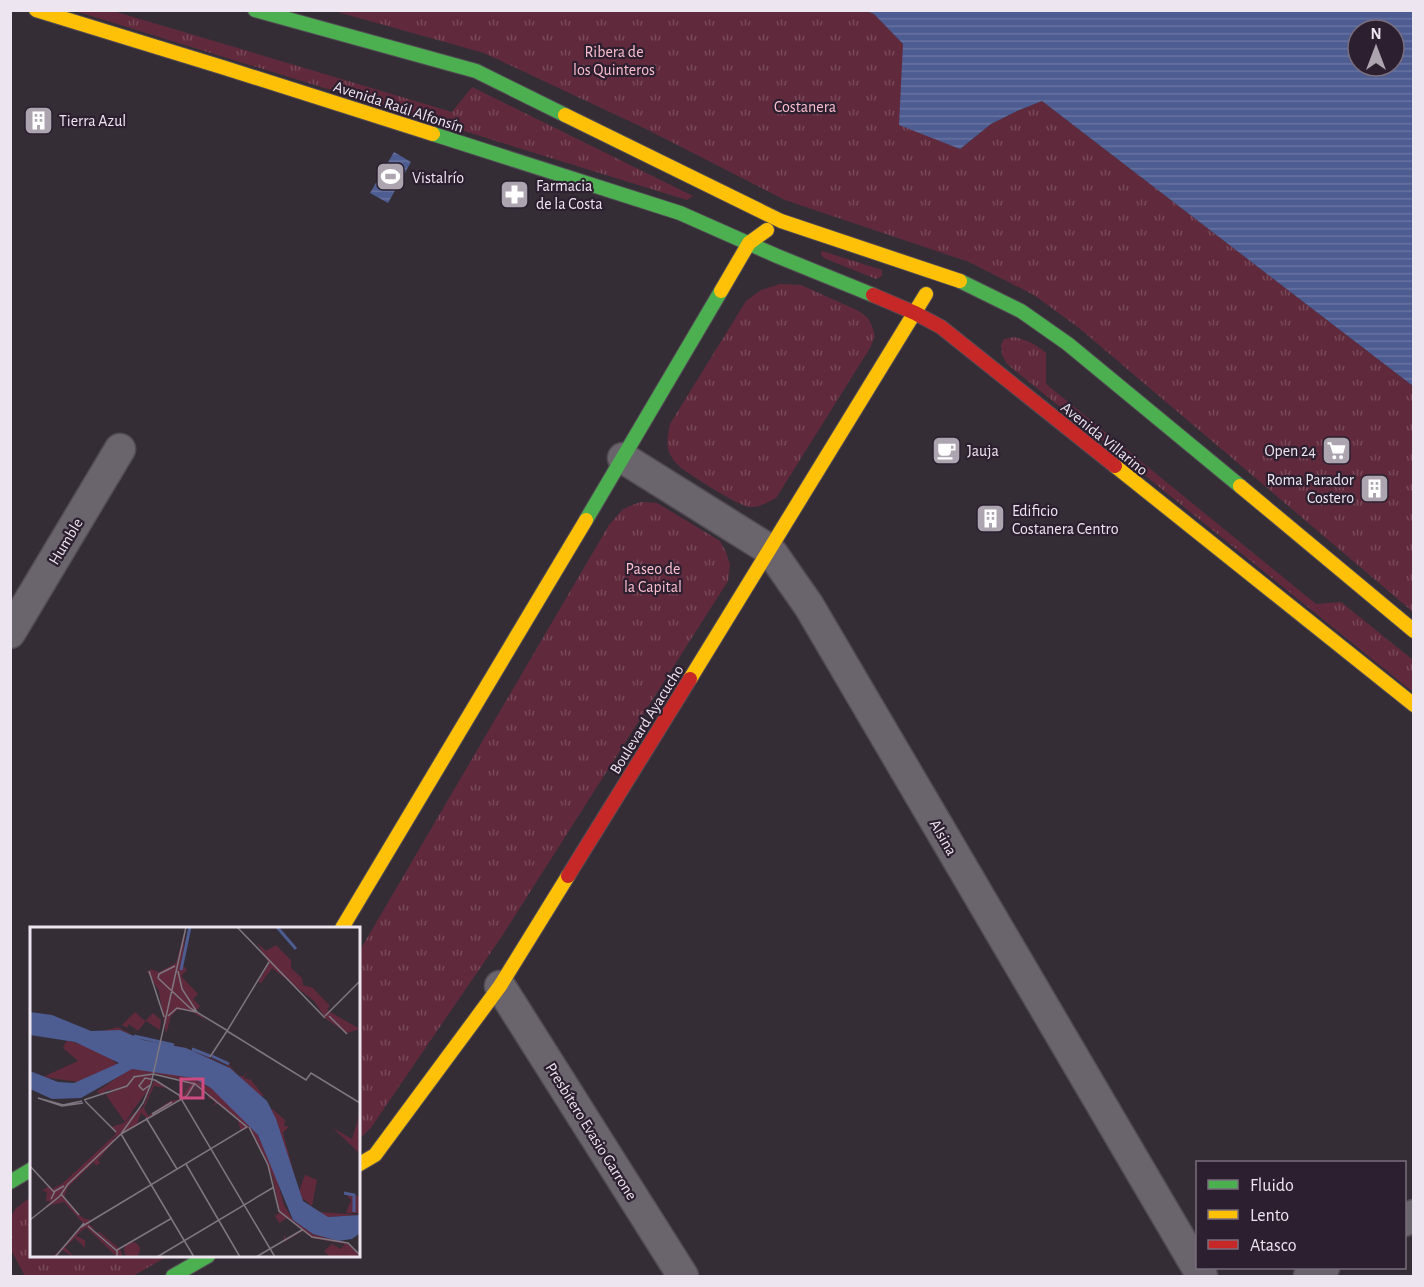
<svg xmlns="http://www.w3.org/2000/svg" width="1424" height="1287" font-family="'Alegreya Sans',sans-serif">
<style>
.grass{fill:url(#grass-tufts)}
.water{fill:url(#water-rules);fill-rule:evenodd}
.lines{fill:none;stroke-linecap:round;stroke-linejoin:round}
.street-casing{stroke:#524b54;stroke-width:33}
.fast-casing{stroke:#524b54;stroke-width:16}
.slow-casing{stroke:#524b54;stroke-width:16}
.jam-casing{stroke:#524b54;stroke-width:16}
.street{stroke:#6a646c;stroke-width:30}
.fast{stroke:#4caf50;stroke-width:14}
.slow{stroke:#ffc107;stroke-width:14}
.jam{stroke:#c62828;stroke-width:14}
.labels{text-anchor:middle;stroke-width:4.5;stroke-linejoin:round;paint-order:stroke}
.park-label{font-size:16px;fill:#fdbfce;stroke:#2b1f30}
.street-label{font-size:16px;fill:#ede5f0;stroke:#2b1f30}
.poi-label{font-size:16px;fill:#ede5f0;stroke:#2b1f30;text-anchor:start}
.inset-river{fill:none;stroke:#4d5c91;stroke-width:3}
.inset-road{fill:none;stroke:#7e7780;stroke-width:1.5}
.view{fill:#cd4b80;fill-opacity:0.15;stroke:#cd4b80;stroke-width:3}
.inset-edge{fill:none;stroke:#ede5f0;stroke-width:3}
</style>
<defs>
<pattern id="grass-tufts" width="24" height="20" patternUnits="userSpaceOnUse" patternTransform="scale(1.5)"><rect width="24" height="20" fill="#612a3c"/><path d="M3 7l-1-3M5 7V3M7 7l1-3M15 17l-1-3M17 17v-4M19 17l1-3" fill="none" stroke="#784958"/></pattern>
<pattern id="water-rules" width="6" height="5" patternUnits="userSpaceOnUse" patternTransform="scale(1.5)"><rect width="6" height="5" fill="#4d5c91"/><path d="M0 2.5h6" fill="none" stroke="#6773a1"/></pattern>
</defs>
<rect width="100%" height="100%" fill="#342d36"/>
<!-- grass -->
<g class="grass">
<path d="M75 11H113L452 112 472 87 693 196 687 200Z"/>
<path d="M334 11H866L874 14 903 44 960 149 991 124 1017 111 1042 101 1413 386V612L1079 328 1034 295 969 262 785 200 646 129 484 53Z"/>
<path d="M822 251 882 270V276L876 279 824 258 821 255Z"/>
<path d="M780 284 801 285 859 311 868 318 872 326 875 336 870 348 776 498C768 502 759 508 749 507 739 506 690 475 680 467 677 464 673 460 671 456 665 446 668 435 670 424L746 301 761 290Z"/>
<path d="M1014 337C1027 340 1036 344 1046 353V384L1316 604 1341 602 1413 660V692L1007 364 1002 355 1001 345 1004 339Z"/>
<path d="M640 502 657 503 720 541 726 552 730 565 728 581 502 936 370 1129 359 1139V952L609 525 623 509Z"/>
<path d="M31 1197 32 1256H168L133 1276H25L11 1250V1218L15 1209Z"/>
</g>
<!-- water -->
<g class="water">
<path d="M866 11H1413V386L1042 101 1017 111 991 124 960 149 899 125 903 44 874 14ZM1358 30H1394V66H1358Z"/>
<path d="M394 152 411 162 388 203 370 193Z"/>
</g>
<g class="lines">
<defs>
<g id="street">
<path d="M623 458 770 550 809 606 1202 1276"/>
<path d="M10 633 120 449"/>
<path d="M500 986 683 1276"/>
<path d="M1404 1221 1414 1215"/>
<path d="M1309 1276 1324 1268"/>
</g>
<g id="fast">
<path d="M255 10 476 71 565 115"/>
<path d="M433 134 680 213 777 256 873 295"/>
<path d="M960 281 1021 311 1068 344 1240 486"/>
<path d="M586 520 721 291"/>
<path d="M10 1182 32 1169"/>
<path d="M173 1276 208 1256"/>
</g>
<g id="slow">
<path d="M36 10 225 68 433 134"/>
<path d="M565 115 781 221 960 281"/>
<path d="M721 291 749 243 767 230"/>
<path d="M1115 466 1414 705"/>
<path d="M1240 486 1414 631"/>
<path d="M690 679 926 294"/>
<path d="M342 928 586 520"/>
<path d="M358 1165 375 1155 500 986 568 876"/>
</g>
<g id="jam">
<path d="M873 295 915 313 941 327 1115 466"/>
<path d="M568 876 690 679"/>
</g>
</defs>
<!-- street casing -->
<use href="#street" class="street-casing"/>
<!-- fast casing -->
<use href="#fast" class="fast-casing"/>
<!-- slow casing -->
<use href="#slow" class="slow-casing"/>
<!-- jam casing -->
<use href="#jam" class="jam-casing"/>
<!-- street -->
<use href="#street" class="street"/>
<!-- fast -->
<use href="#fast" class="fast"/>
<!-- slow -->
<use href="#slow" class="slow"/>
<!-- jam -->
<use href="#jam" class="jam"/>
</g>
<!-- icons -->
<defs>
<symbol id="building-square" viewBox="-11 -11 22 22"><rect x="-9" y="-9" width="18" height="18" rx="4" fill="#aca5af" stroke="#2b1f30"/><path d="M-4-6H4V6H1V3H-1V6H-4ZM-2.5-4.3h1.7v1.8h-1.7ZM.8-4.3h1.7v1.8H.8ZM-2.5-1h1.7V.8h-1.7ZM.8-1h1.7V.8H.8Z" fill="#fff"/></symbol>
<symbol id="stadium-square" viewBox="-11 -11 22 22"><rect x="-9" y="-9" width="18" height="18" rx="4" fill="#aca5af" stroke="#2b1f30"/><path d="M0-5a6.5 5 0 1 0 0 10a6.5 5 0 1 0 0-10ZM-3.5-1.8h7v3.6h-7Z" fill="#fff"/></symbol>
<symbol id="pharmacy-square" viewBox="-11 -11 22 22"><rect x="-9" y="-9" width="18" height="18" rx="4" fill="#aca5af" stroke="#2b1f30"/><path d="M-2-6h4v4h4v4h-4v4h-4v-4h-4v-4h4Z" fill="#fff"/></symbol>
<symbol id="cafe-square" viewBox="-11 -11 22 22"><rect x="-9" y="-9" width="18" height="18" rx="4" fill="#aca5af" stroke="#2b1f30"/><path d="M-5.5-4.5H6V0H3Q3 3.5 0 3.5H-2.5Q-5.5 3.5-5.5 0ZM3-3.2v2h1.7v-2ZM-6 4.5H4V6H-6Z" fill="#fff"/></symbol>
<symbol id="supermarket-square" viewBox="-11 -11 22 22"><rect x="-9" y="-9" width="18" height="18" rx="4" fill="#aca5af" stroke="#2b1f30"/><path d="M-6-5.5h2.5l.6 2H6L4.5 2H-2.5L-4.4-4H-6ZM-1.5 3.2a1.3 1.3 0 1 0 .1 0ZM3 3.2a1.3 1.3 0 1 0 .1 0Z" fill="#fff"/></symbol>
</defs>
<g fill-rule="evenodd">
<use href="#building-square" x="22" y="104" width="33" height="33"/>
<use href="#stadium-square" x="374" y="160" width="33" height="33"/>
<use href="#pharmacy-square" x="498" y="178" width="33" height="33"/>
<use href="#cafe-square" x="930" y="434" width="33" height="33"/>
<use href="#supermarket-square" x="1320" y="434" width="33" height="33"/>
<use href="#building-square" x="1358" y="472" width="33" height="33"/>
<use href="#building-square" x="974" y="502" width="33" height="33"/>
</g>
<g class="labels">
<!-- park labels -->
<g class="park-label">
<text x="614" y="57">Ribera de<tspan x="614" dy="18">los Quinteros</tspan></text>
<text x="805" y="112">Costanera</text>
<text x="653" y="574">Paseo de<tspan x="653" dy="18">la Capital</tspan></text>
</g>
<!-- street labels -->
<g class="street-label">
<text transform="translate(399 106) rotate(18)" y="6">Avenida Raúl Alfonsín</text>
<text transform="translate(1105 438) rotate(39)" y="6">Avenida Villarino</text>
<text transform="translate(65 541) rotate(-59)" y="6">Humble</text>
<text transform="translate(646 719) rotate(-58)" y="6">Boulevard Ayacucho</text>
<text transform="translate(944 837) rotate(60)" y="6">Alsina</text>
<text transform="translate(592 1131) rotate(58)" y="6">Presbítero Evasio Garrone</text>
</g>
<!-- poi labels -->
<g class="poi-label">
<text x="59" y="126">Tierra Azul</text>
<text x="412" y="183">Vistalrío</text>
<text x="536" y="191">Farmacia<tspan x="536" dy="18">de la Costa</tspan></text>
<text x="967" y="456">Jauja</text>
<text x="1316" y="456" text-anchor="end">Open 24</text>
<text x="1354" y="485" text-anchor="end">Roma Parador<tspan x="1354" dy="18">Costero</tspan></text>
<text x="1012" y="516">Edificio<tspan x="1012" dy="18">Costanera Centro</tspan></text>
</g>
</g>
<!-- overview -->
<g transform="translate(30 927)">
<rect width="330" height="330" fill="#342d36"/>
<path d="M156 0 152 37 157 43 151 49 168 67 163 72 170 79 166 84 177 94 159 83H147L141 89 136 107 129 64 116 43 99 30 120 46V42L129 45 146 36ZM227 16 236 24 246 18 261 33V41L272 51 273 58 283 61 300 79 297 82 300 85 330 102 317 106 296 92 284 74 242 41 231 56 228 55 239 37ZM105 85 115 94 123 86 131 93 130 103 116 94 108 104 99 97 97 101 92 98ZM88 100 110 112 156 121 197 138 201 135 199 138 209 149H214L219 141 214 151 221 153 234 169 229 168 198 139 159 123 113 113 90 103 69 105ZM100 142 142 145 181 161 217 194 228 208 245 245 254 278 263 293 283 307 318 317 330 328 317 330 314 317 282 311 273 304 254 315V308L257 312 272 303 257 291 249 296 245 289 250 285 242 248 220 200 211 204 207 191 188 176 183 179 186 174 178 171 179 167 166 156 156 169 151 172 163 155 123 146 111 149 122 147 120 161 117 169 110 182 113 180 124 154 123 152 136 161 124 159 114 181 118 189 140 174 151 172 118 192 111 186 107 196 116 193 82 212H86L68 233 70 236 66 239 64 235 37 261 34 271 53 291 61 293 59 297 66 303 60 300 84 323 68 306V304L90 322 93 330H87L56 300 46 309 55 313V321L45 311 35 320 44 330 32 323 26 330H23L54 297 34 275 16 279 21 274H16L17 265 12 264 19 259 14 254 22 262 32 257 86 207 82 200 94 196 107 183 104 190 113 176 118 163 104 182 92 161 76 164 82 160 75 164 74 168 66 165ZM241 181 255 193 254 199H259L253 206 269 265 275 248 287 253 282 279 272 271 274 275 289 285 330 288 298 290 289 287 273 274ZM330 186V227L303 201 322 212Z" fill="#612a3c"/>
<path d="M37 113 75 126 88 138 49 155 13 150 48 134 33 121ZM313 264 330 270V286H316L321 273Z" fill="#612a3c"/>
<path d="M94 323a8 8 0 1 1 16 0a8 8 0 1 1-16 0Z" fill="#612a3c"/>
<path d="M92 161 104 182 95 195 76 168ZM275 248 287 253 279 274 274 272 278 262 271 259ZM302 317 311 322 314 318 317 330H300L294 324Z" fill="#612a3c"/>
<path d="M0 85 22 88 61 104 90 103 113 113 156 121 200 141 237 174 246 192 273 274 298 290 330 288V306L322 312 308 314 283 307 263 293 228 208 181 161 163 151 102 142 51 171 22 172 0 162V144L28 155 44 156 89 136 45 115 0 108Z" fill="#4d5c91"/>
<path class="inset-river" d="M247 0 266 22M151 43 160 0M104 109 144 118M162 122 180 129M182 129 199 137M222 197 243 190M314 266 324 268V285"/>
<path class="inset-road" d="M207 0 295 91M119 44 134 90M148 44 152 62 167 85M128 51 160 81 198 104M128 51 129 47 145 39M138 89 147 81 166 85M295 89 330 54M299 89 317 107M197 104 276 153 281 146 330 176M197 104 239 35M180 130 197 104M103 150 123 147M125 153 149 168 245 330M120 158 113 163 109 159 115 151 125 153M76 166 97 159 105 149M54 173 78 165M52 174 33 178 8 171 32 179 53 176M55 174 86 205M122 187 142 175M116 191 147 242M219 200 238 238 249 284 282 310 318 316 329 327M330 200V223M91 207 164 330M91 207 157 169 165 156M156 237 210 330M0 239 24 265M31 267 49 288M21 272 25 264 34 259M0 293 30 269 38 257 91 207 113 176 121 157 156 0M58 299 87 324M51 300 217 200 165 157 123 147M25 330 54 296M87 330V323L142 291M127 330 244 260M226 330 272 303"/>
<path class="view" d="M151 152H173V171H151Z"/>
<rect width="330" height="330" class="inset-edge"/>
</g>
<!-- border -->
<rect width="1424" height="1287" fill="none" stroke="#ede5f0" stroke-width="24"/>
<!-- legend -->
<rect x="1196" y="1161" width="210" height="108" fill="#2b1f30" stroke="#796e7d" stroke-width="1.5"/>
<rect x="1208" y="1180" width="30" height="9" fill="#4caf50" stroke="#796e7d" stroke-width="1.5"/>
<text x="1250" y="1191" font-size="18" fill="#ede5f0">Fluido</text>
<rect x="1208" y="1210" width="30" height="9" fill="#ffc107" stroke="#796e7d" stroke-width="1.5"/>
<text x="1250" y="1221" font-size="18" fill="#ede5f0">Lento</text>
<rect x="1208" y="1240" width="30" height="9" fill="#c62828" stroke="#796e7d" stroke-width="1.5"/>
<text x="1250" y="1251" font-size="18" fill="#ede5f0">Atasco</text>
<!-- north arrow -->
<g transform="translate(1376 48)"><circle r="28" fill="#2b1f30" stroke="#796e7d" stroke-width="1.5"/>
<path d="M0-4.5L10 22L0 15L-10 22Z" fill="#aca5af"/>
<text y="-9" font-size="16" font-weight="bold" text-anchor="middle" fill="#ede5f0">N</text>
</g>
</svg>
